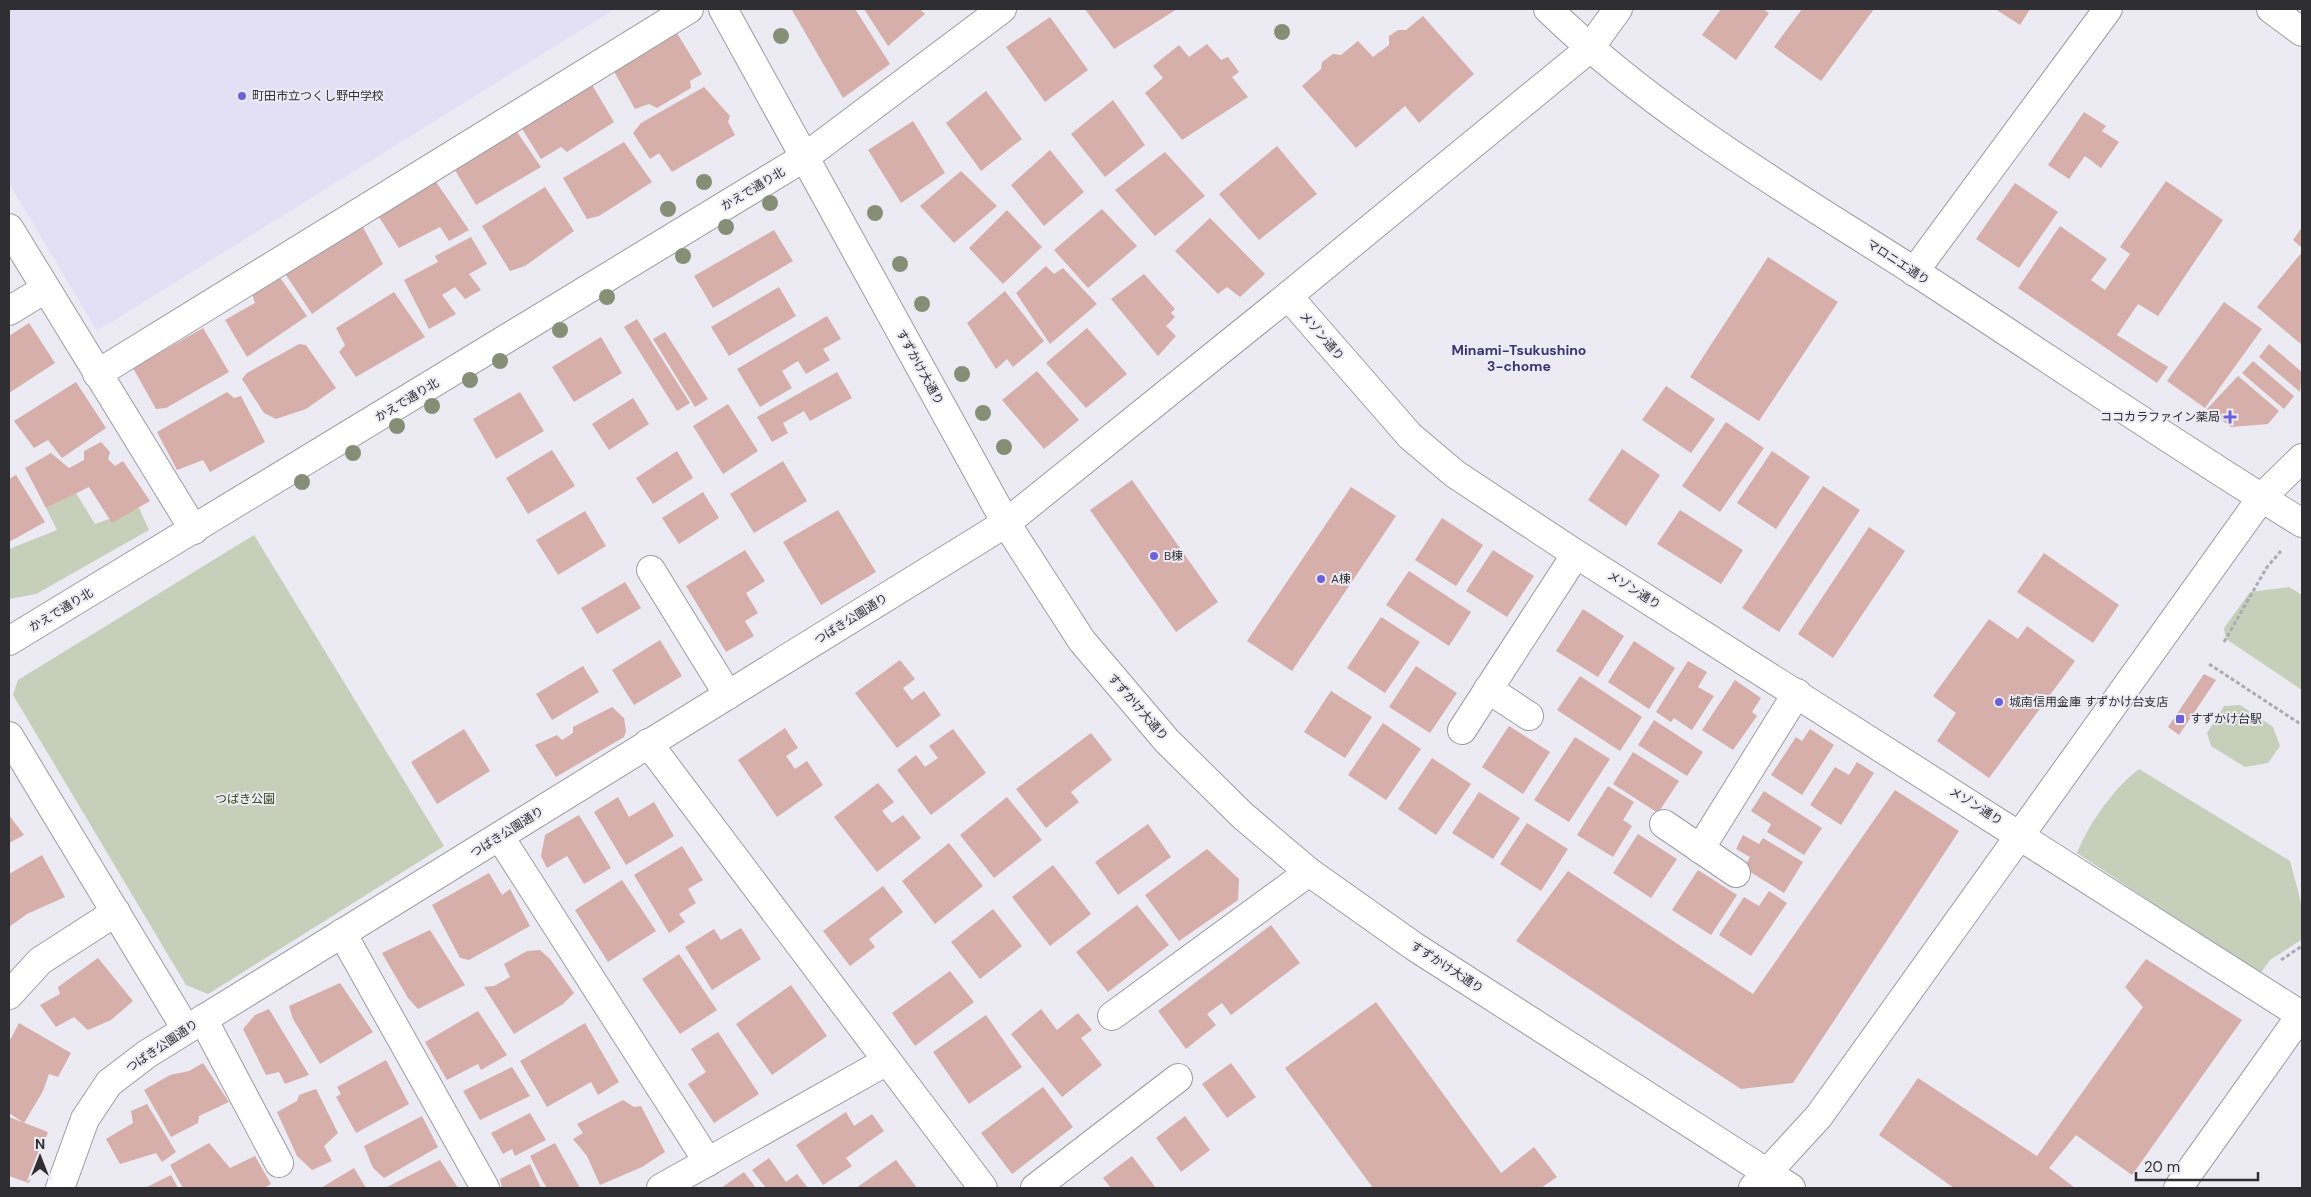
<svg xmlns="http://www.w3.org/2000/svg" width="2311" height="1197" font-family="'DM Sans','Noto Sans JP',sans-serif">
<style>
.education{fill:#e3dff5}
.green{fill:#c6cfb9}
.building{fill:#d6aeaa}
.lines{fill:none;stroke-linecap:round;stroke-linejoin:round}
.minor-casing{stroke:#9c9ba4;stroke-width:30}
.path{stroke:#acabb3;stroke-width:3;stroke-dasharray:4 2.5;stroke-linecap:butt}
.minor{stroke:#fff;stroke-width:28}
.tree{fill:#868f76}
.poi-dot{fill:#6c61db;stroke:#ecebf4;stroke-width:2}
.labels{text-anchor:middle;stroke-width:4;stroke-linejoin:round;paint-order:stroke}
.poi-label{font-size:12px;fill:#2f2e32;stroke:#ecebf4;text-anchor:start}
.street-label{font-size:12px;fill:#2f2e32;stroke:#ecebf4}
.park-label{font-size:12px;fill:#33430f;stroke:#ecebf4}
.neighbourhood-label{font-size:14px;font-weight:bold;fill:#383470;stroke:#ecebf4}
</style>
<rect width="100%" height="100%" fill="#ecebf4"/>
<!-- education -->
<path class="education" d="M9 9H615L97 331 9 183Z"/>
<!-- green -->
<g class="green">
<path d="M76 493 95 524 139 508 149 530 36 594 9 599V549L57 530 46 508Z"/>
<path d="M254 535 444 846 208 994 186 985 13 695 18 680Z"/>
<path d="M2289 587 2302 595V690L2226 639 2224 628 2250 592Z"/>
<path d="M2240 705 2273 727 2280 746 2268 763 2245 767 2211 746 2207 733 2224 706Z"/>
<path d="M2139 769 2290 861C2296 886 2308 914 2301 940L2270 960 2260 974 2077 853C2090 822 2113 789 2139 769Z"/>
</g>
<!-- building -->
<g class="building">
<path d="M794 9H855L890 64 843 98 792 10Z"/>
<path d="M864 9H920L925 14 888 46Z"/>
<path d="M1085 9H1177L1114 49Z"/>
<path d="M1721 9H1763L1769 13 1736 60 1702 35Z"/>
<path d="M1802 9H1874L1821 81 1774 47Z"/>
<path d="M1995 9H2030L2020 25Z"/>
<path d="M1423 16 1474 74 1419 123 1405 106 1356 148 1302 86 1321 69 1322 62 1333 54 1341 55 1358 41 1373 57 1389 45V36L1398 30H1406Z"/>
<path d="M1050 17 1088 70 1045 102 1006 47Z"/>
<path d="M675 30 702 74 690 81 691 88 657 108 649 104 635 109 611 66Z"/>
<path d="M1207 44 1221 60 1228 57 1239 72 1232 77 1248 97 1182 140 1145 93 1163 78 1153 66 1179 45 1189 57Z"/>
<path d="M591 83 614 122 567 152 561 147 541 159 521 127Z"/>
<path d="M704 87 730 116 728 122 735 135 672 172 659 153 650 159 633 133 641 123Z"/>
<path d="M986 91 1022 139 981 171 946 123Z"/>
<path d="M1113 100 1145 145 1105 177 1071 134Z"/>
<path d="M2084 112 2106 126 2102 131 2119 142 2101 168 2085 156 2069 179 2048 165Z"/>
<path d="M913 121 945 173 901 203 868 150Z"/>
<path d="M515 129 541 167 476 205 453 167Z"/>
<path d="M624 142 652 182 599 216 587 219 563 178Z"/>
<path d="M1277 146 1317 194 1259 240 1219 194Z"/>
<path d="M1050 150 1084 192 1044 226 1011 185Z"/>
<path d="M1165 152 1205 196 1155 236 1115 190Z"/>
<path d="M961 171 997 206 954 243 920 206Z"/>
<path d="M434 179 469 230 449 241 440 227 399 248 377 214Z"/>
<path d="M2166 181 2223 220 2158 316 2138 304 2117 335 2168 367 2157 383 2018 288 2060 226 2107 259 2091 280 2105 290 2130 254 2120 247Z"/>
<path d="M2015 183 2058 212 2019 268 1976 239Z"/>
<path d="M545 187 574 231 525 266 510 271 482 226Z"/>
<path d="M1102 209 1137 246 1088 288 1054 250Z"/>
<path d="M1007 210 1042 247 1003 284 969 248Z"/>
<path d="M1210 218 1265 274 1240 297 1227 287 1218 294 1175 251Z"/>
<path d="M360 222 383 264 312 314 284 272Z"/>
<path d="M2302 227V248L2293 240Z"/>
<path d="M774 230 793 261 713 308 694 276Z"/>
<path d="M471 237 487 264 469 274 481 290 465 299 455 287 442 295 456 314 429 329 404 280 438 262 435 256Z"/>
<path d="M2302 252V345L2257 307Z"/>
<path d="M1768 257 1838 302 1759 421 1690 377Z"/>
<path d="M1046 266 1054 274 1063 268 1097 304 1050 344 1016 293Z"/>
<path d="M1144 274 1175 309 1171 313 1175 317 1166 326 1176 336 1158 356 1111 299Z"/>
<path d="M279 276 307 316 247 357 225 320 255 303 251 291Z"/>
<path d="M779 287 796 316 729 356 711 327Z"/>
<path d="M1005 291 1044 341 1013 367 1007 359 996 369 967 323Z"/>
<path d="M394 292 425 337 356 377 339 352 345 345 336 328Z"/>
<path d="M2224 302 2262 329 2205 408 2167 381Z"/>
<path d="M827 316 841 339 823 349 830 360 806 374 798 361 782 371 792 388 760 407 737 369Z"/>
<path d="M637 319 690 403 677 411 624 327Z"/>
<path d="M29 323 55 363 9 393V336Z"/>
<path d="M203 328 229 372 166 408 156 409 133 368Z"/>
<path d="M1087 328 1127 374 1086 408 1046 363Z"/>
<path d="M665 332 708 399 695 407 653 339Z"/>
<path d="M601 337 622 373 574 402 552 367Z"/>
<path d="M299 344 306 345 336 388 306 409 276 419 264 413 242 379 247 373Z"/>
<path d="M2269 344 2302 372 2300 392 2259 357Z"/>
<path d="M2253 361 2294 396 2284 409 2242 373Z"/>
<path d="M1037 371 1079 420 1044 449 1002 400Z"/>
<path d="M837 372 852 398 810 421 804 411 783 423 788 433 772 442 757 417Z"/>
<path d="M2238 376 2279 411 2268 424 2231 427 2207 409Z"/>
<path d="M76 382 106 428 62 458 48 440 34 448 14 421Z"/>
<path d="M1666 386 1715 419 1691 453 1642 420Z"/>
<path d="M227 392 234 398 241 396 265 442 210 472 203 460 177 470 157 432Z"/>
<path d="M520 392 544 431 496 459 473 419Z"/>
<path d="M633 398 649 424 609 450 592 424Z"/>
<path d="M728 404 758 451 723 474 693 426Z"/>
<path d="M1726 422 1764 448 1720 512 1682 486Z"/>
<path d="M101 442 110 452 108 459 115 466 123 461 150 501 112 523 89 487 46 508 25 468 51 453 69 468 84 460V451Z"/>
<path d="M1622 449 1660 475 1626 526 1588 500Z"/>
<path d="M552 450 575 486 528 514 506 478Z"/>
<path d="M677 451 693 478 653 504 636 478Z"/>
<path d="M1772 451 1810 477 1776 529 1737 503Z"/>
<path d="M783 461 807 501 754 533 730 494Z"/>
<path d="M16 475 45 522 9 542V479Z"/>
<path d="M1132 480 1218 602 1176 632 1090 510Z"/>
<path d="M1823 486 1860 510 1779 632 1742 608Z"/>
<path d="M1351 487 1396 516 1292 671 1247 641Z"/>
<path d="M703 492 719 518 679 544 662 518Z"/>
<path d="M838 510 876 572 821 605 783 542Z"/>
<path d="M1680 510 1743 550 1721 584 1657 544Z"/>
<path d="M585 511 606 546 558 575 536 540Z"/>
<path d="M1442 518 1483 545 1456 586 1415 560Z"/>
<path d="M1869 527 1905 551 1833 658 1798 634Z"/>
<path d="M745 550 765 581 746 593 758 613 745 621 754 636 726 652 686 586Z"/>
<path d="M1493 550 1534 576 1507 617 1466 591Z"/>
<path d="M2044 553 2119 605 2093 643 2017 592Z"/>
<path d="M1409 571 1471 612 1449 646 1386 605Z"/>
<path d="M625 582 641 608 597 634 581 608Z"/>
<path d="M1583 609 1624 636 1598 677 1556 651Z"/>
<path d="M1381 617 1420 642 1385 693 1347 668Z"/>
<path d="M1989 619 2018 639 2027 626 2075 661 1989 778 1937 741 1956 713 1933 696Z"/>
<path d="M660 640 682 676 634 705 612 670Z"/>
<path d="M1634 641 1675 668 1649 709 1608 682Z"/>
<path d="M900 660 915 679 903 688 912 700 924 691 941 715 897 748 855 693Z"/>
<path d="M1688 661 1707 672 1698 687 1714 696 1692 730 1674 718 1671 722 1656 712Z"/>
<path d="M583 666 599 692 552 720 536 694Z"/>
<path d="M1416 666 1457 693 1430 733 1389 707Z"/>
<path d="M2204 674 2216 680 2179 735 2168 727Z"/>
<path d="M1580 676 1642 717 1620 751 1557 710Z"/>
<path d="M1735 680 1761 698 1752 712 1757 716 1733 750 1702 730Z"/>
<path d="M1331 691 1372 717 1345 758 1304 732Z"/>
<path d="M612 707 624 718 626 731 624 737 556 777 535 745 557 735 562 740 573 733V727Z"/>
<path d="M1654 720 1703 752 1687 776 1638 745Z"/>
<path d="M1383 723 1421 749 1386 800 1348 775Z"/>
<path d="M1509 726 1550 752 1523 794 1482 767Z"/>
<path d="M785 728 798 748 786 756 795 769 807 761 823 785 777 817 738 760Z"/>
<path d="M464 729 490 771 437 804 411 762Z"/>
<path d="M953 729 986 773 931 815 897 770 916 755 925 767 938 758 929 746Z"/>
<path d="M1810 729 1834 745 1802 795 1771 775 1796 737 1802 741Z"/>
<path d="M1091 733 1112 760 1071 792 1079 802 1046 828 1016 789Z"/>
<path d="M1575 737 1610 759 1569 822 1534 800Z"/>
<path d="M1633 752 1679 781 1658 813 1613 784Z"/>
<path d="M1432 758 1471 784 1436 835 1398 809Z"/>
<path d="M1857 762 1874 773 1841 825 1810 805 1835 767 1849 775Z"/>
<path d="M878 783 894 802 882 811 892 823 903 815 921 838 877 872 834 817Z"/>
<path d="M1608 786 1634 802 1623 820 1632 826 1613 857 1577 835Z"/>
<path d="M1895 790 1959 831 1793 1083 1741 1089 1516 941 1568 871 1753 994Z"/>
<path d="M1764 791 1822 828 1804 855 1767 832 1771 824 1751 811Z"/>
<path d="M1479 792 1520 818 1493 859 1452 833Z"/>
<path d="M618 797 629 817 654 802 674 836 626 865 594 812Z"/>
<path d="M1007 797 1042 840 994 878 960 835Z"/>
<path d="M9 815 24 835 9 843Z"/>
<path d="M579 815 611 868 584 884 567 856 547 868 541 856 545 835Z"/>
<path d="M1527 823 1568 849 1541 891 1500 864Z"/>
<path d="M1148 824 1171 857 1118 895 1095 862Z"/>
<path d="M1638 834 1677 859 1651 898 1613 873Z"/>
<path d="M1743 835 1759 844 1763 838 1803 862 1784 893 1744 868 1750 857 1736 849Z"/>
<path d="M949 843 983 886 935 924 902 881Z"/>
<path d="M682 846 703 880 688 889 696 903 679 914 685 922 669 933 634 875Z"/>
<path d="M1207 849 1239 879 1238 900 1179 941 1145 895Z"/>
<path d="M42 855 65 897 27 914 9 927V874Z"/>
<path d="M1053 865 1091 914 1050 946 1012 897Z"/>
<path d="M1698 870 1737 895 1711 935 1672 910Z"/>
<path d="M489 873 502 895 510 889 530 926 469 960 460 958 432 905Z"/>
<path d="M622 880 656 931 608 962 575 910Z"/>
<path d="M883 886 903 912 869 939 875 947 850 966 823 931Z"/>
<path d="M1769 891 1787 903 1751 956 1719 935 1744 897 1759 906Z"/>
<path d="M1137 905 1169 945 1108 992 1076 952Z"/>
<path d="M993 909 1022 946 980 979 951 942Z"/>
<path d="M1271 925 1300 963 1231 1015 1222 1003 1207 1014 1216 1025 1186 1049 1158 1011Z"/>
<path d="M741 928 761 959 712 990 685 947 714 929 721 940Z"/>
<path d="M430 930 465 985 418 1009 408 998 382 953Z"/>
<path d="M540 950 550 959 574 993 563 1004 514 1034 484 987 494 986 510 977 504 964 527 951Z"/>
<path d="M679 954 717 1010 680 1034 642 979Z"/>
<path d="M98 958 133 1001 111 1020 88 1030 74 1017 56 1027 40 1005 60 994 58 987Z"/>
<path d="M2146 959 2242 1020 2132 1175 2076 1135 2049 1168 2075 1188H1954L1879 1135 1918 1078 2037 1156 2143 1007 2125 987Z"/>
<path d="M950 971 974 1002 915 1046 892 1013Z"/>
<path d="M340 983 373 1032 320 1064 293 1019 289 1006Z"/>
<path d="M791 985 827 1036 772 1075 736 1024Z"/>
<path d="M1376 1002 1501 1173 1534 1147 1557 1177 1541 1188H1373L1285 1068Z"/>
<path d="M269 1009 309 1075 285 1084 279 1072 266 1075 243 1029 255 1015Z"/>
<path d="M1041 1009 1057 1030 1078 1013 1092 1030 1081 1038 1102 1065 1062 1097 1011 1034Z"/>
<path d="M478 1011 507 1055 481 1070 478 1064 447 1080 425 1042Z"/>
<path d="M986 1015 1022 1067 969 1104 933 1052Z"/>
<path d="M19 1023 71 1053 58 1077 49 1074 43 1091 24 1123 9 1113V1042Z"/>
<path d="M585 1023 619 1082 598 1095 591 1082 547 1107 520 1061Z"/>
<path d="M718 1032 759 1094 714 1123 688 1084 706 1072 691 1049Z"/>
<path d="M386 1060 409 1104 356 1133 336 1097 341 1094 337 1087Z"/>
<path d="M203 1063 229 1102 199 1116 198 1123 171 1137 144 1090 170 1075 189 1071Z"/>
<path d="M1231 1063 1256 1097 1227 1118 1202 1084Z"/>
<path d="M512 1067 530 1096 480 1120 463 1091Z"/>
<path d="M1043 1087 1073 1127 1012 1174 981 1133Z"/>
<path d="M316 1089 338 1133 324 1146 332 1161 312 1170 297 1156 277 1112 297 1101 299 1095Z"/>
<path d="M623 1100 634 1107 641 1106 665 1152 642 1167 600 1185 587 1156 573 1139 583 1133 577 1124Z"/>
<path d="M147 1104 176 1152 162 1162 156 1153 120 1164 106 1139 133 1123 131 1111Z"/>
<path d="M846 1112 854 1126 872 1114 884 1131 846 1158 852 1166 823 1185 796 1145Z"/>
<path d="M530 1113 546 1140 515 1156 512 1149 503 1154 491 1133Z"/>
<path d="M422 1116 438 1147 384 1178 373 1168 364 1146Z"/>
<path d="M1185 1116 1210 1150 1181 1172 1156 1138Z"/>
<path d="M9 1117 48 1132 29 1183 9 1176Z"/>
<path d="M209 1143 230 1168 255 1156 271 1184 264 1188H183L170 1165Z"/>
<path d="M555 1143 580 1188H547L542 1180 530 1156Z"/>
<path d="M1132 1156 1156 1188H1111L1103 1178Z"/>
<path d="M769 1158 786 1182 797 1174 808 1188H766L752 1170Z"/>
<path d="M440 1160 458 1188 387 1187Z"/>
<path d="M896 1160 917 1188H856Z"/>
<path d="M530 1164 541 1188H502L500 1179Z"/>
<path d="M354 1168 366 1188H321Z"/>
<path d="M744 1172 756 1188H721Z"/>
<path d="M171 1175 178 1188H145Z"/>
</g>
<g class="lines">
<defs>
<g id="minor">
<path d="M723 9 1006 523 1082 641 1167 741 1242 815 1309 872 1415 947 1791 1188"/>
<path d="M1548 9C1657 115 1789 191 1917 273 2045 356 2172 443 2302 523"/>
<path d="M2271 9 2302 32"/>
<path d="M9 228 194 530"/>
<path d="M1914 272 2108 9"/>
<path d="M1288 296 1410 436 1455 474 1576 554 2301 1015 2178 1188"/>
<path d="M9 311 45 289"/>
<path d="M97 374 689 9"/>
<path d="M651 570 728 695"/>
<path d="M9 641 805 157 1002 9"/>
<path d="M1488 689 1529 716"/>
<path d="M1462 730 1576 554"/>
<path d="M9 736 186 1029"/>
<path d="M648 743 983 1188"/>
<path d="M1664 824 1736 873"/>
<path d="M500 837 708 1162"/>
<path d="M1700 849 1797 693"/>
<path d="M342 933 485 1188"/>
<path d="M9 995 40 961 116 912"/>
<path d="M1112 1016 1309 872"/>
<path d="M203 1019 279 1163"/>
<path d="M60 1188 85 1119 109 1083 147 1054 1006 523 1288 296 1589 49 1618 9"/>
<path d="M661 1188 887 1061"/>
<path d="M1035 1188 1178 1078"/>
<path d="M1753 1188 1819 1116 2262 497 2302 458"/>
</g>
</defs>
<!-- minor casing -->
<use href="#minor" class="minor-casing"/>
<!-- path -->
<g class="path">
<path d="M2224 642 2267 567 2281 551"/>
<path d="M2209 664 2302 725"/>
<path d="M2281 960 2302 946"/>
</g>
<!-- minor -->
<use href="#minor" class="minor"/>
</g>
<!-- trees -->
<g class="tree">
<circle cx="1282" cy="32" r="8"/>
<circle cx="781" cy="36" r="8"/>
<circle cx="704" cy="182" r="8"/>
<circle cx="770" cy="203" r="8"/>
<circle cx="668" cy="209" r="8"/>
<circle cx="875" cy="213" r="8"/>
<circle cx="726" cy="227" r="8"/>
<circle cx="683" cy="256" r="8"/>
<circle cx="900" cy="264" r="8"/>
<circle cx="607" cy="297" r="8"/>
<circle cx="922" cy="304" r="8"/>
<circle cx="560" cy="330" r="8"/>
<circle cx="500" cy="361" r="8"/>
<circle cx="962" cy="374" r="8"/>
<circle cx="470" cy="380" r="8"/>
<circle cx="432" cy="406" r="8"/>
<circle cx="983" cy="413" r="8"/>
<circle cx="397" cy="426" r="8"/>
<circle cx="1004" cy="447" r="8"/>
<circle cx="353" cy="453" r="8"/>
<circle cx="302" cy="482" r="8"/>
</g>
<!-- markers -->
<g class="poi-dot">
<circle cx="242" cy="96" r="5"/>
<path d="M2227.5 409.5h5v5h5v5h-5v5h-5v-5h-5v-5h5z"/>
<circle cx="1154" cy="556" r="5"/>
<circle cx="1321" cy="579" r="5"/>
<circle cx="1999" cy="702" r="5"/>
<rect x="2175" y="714" width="10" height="10" rx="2.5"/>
</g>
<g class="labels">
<!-- poi labels -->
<g class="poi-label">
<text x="252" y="100">町田市立つくし野中学校</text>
<text x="2220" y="421" text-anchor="end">ココカラファイン薬局</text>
<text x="1164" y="560">B棟</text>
<text x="1331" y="583">A棟</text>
<text x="2009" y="706">城南信用金庫 すずかけ台支店</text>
<text x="2190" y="723">すずかけ台駅</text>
</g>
<!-- street labels -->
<g class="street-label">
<text transform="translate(753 189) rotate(-31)" y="4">かえで通り北</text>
<text transform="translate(1898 262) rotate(33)" y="4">マロニエ通り</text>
<text transform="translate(1322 336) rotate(49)" y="4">メゾン通り</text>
<text transform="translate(920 367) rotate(61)" y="4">すずかけ大通り</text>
<text transform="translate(407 400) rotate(-31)" y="4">かえで通り北</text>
<text transform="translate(1634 590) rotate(32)" y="4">メゾン通り</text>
<text transform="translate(61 610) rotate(-31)" y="4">かえで通り北</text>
<text transform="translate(851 619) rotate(-32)" y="4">つばき公園通り</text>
<text transform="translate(1138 707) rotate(49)" y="4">すずかけ大通り</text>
<text transform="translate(1976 806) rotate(32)" y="4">メゾン通り</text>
<text transform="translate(507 832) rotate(-32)" y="4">つばき公園通り</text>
<text transform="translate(1447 967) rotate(33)" y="4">すずかけ大通り</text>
<text transform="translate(162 1046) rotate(-34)" y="4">つばき公園通り</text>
</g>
<!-- park labels -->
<g class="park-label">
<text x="245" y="803">つばき公園</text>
</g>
<!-- neighbourhood labels -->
<g class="neighbourhood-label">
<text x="1519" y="355">Minami-Tsukushino<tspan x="1519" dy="16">3-chome</tspan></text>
</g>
</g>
<!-- border -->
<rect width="2311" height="1197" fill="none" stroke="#2f2e32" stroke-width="20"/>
<!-- north arrow -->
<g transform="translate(40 1157)" stroke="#ecebf4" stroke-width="4" paint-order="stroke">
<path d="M0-4L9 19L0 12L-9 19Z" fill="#2f2e32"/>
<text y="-8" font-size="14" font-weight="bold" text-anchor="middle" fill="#2f2e32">N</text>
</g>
<!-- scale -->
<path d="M2136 1172v8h122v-8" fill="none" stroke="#2f2e32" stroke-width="2.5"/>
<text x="2144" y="1172" font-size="15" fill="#2f2e32" stroke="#ecebf4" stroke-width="4" paint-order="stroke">20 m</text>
</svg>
